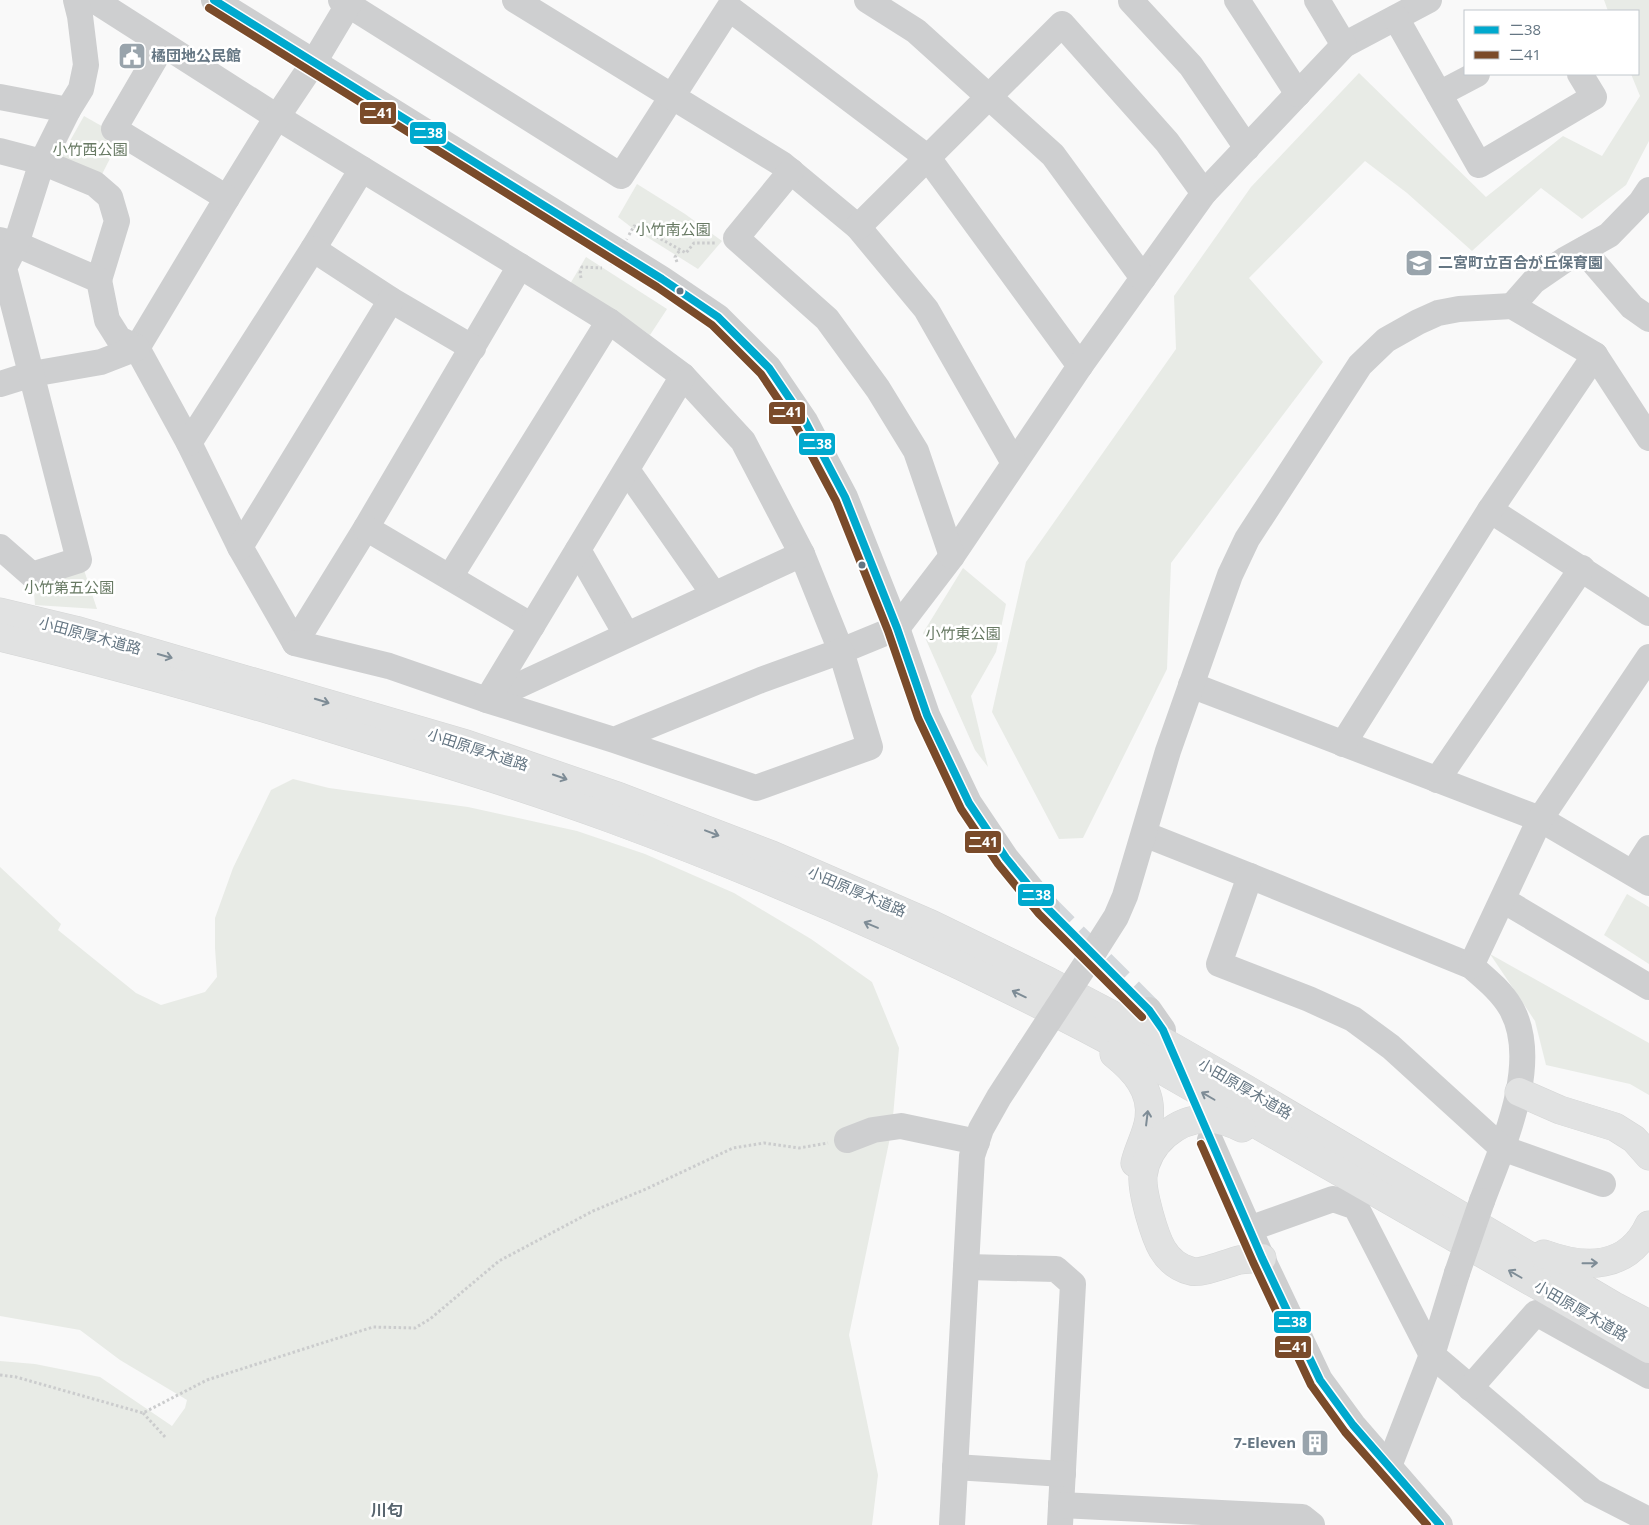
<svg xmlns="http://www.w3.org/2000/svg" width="1649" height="1525" font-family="'Open Sans','Noto Sans JP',sans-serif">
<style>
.green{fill:#e8ebe6}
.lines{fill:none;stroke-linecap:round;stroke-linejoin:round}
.minor-tunnel{stroke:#d4d8dc;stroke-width:26;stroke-dasharray:26 13;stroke-linecap:butt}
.highway-casing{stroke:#d5d6d6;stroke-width:29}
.path{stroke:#cbcccd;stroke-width:3;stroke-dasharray:2.5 2.5;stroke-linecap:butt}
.minor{stroke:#cecfd0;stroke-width:26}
.highway{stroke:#e1e2e2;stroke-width:28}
.path-bridge{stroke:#cbcccd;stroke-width:3;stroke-dasharray:2.5 2.5;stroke-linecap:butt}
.minor-bridge{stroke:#cecfd0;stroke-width:26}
.bus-1-casing{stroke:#fff;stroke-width:11}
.bus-2-casing{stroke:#fff;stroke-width:11}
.bus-1{stroke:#00a9ce;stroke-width:8}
.bus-2{stroke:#7a4b2a;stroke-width:8}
.oneway{stroke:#7e8c96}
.bus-dot{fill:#657683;stroke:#fff;stroke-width:2}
.labels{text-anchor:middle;stroke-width:5;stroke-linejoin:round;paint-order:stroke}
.poi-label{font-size:15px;font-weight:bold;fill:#657683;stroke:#fff;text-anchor:start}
.park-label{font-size:15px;fill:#687a64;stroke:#fff}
.street-label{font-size:15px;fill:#657683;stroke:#fff}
.neighbourhood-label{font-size:16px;font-weight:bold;fill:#57646e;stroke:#fff}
.line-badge{stroke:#fff;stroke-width:2}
.badge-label{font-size:14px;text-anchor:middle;font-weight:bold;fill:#fff}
</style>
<rect width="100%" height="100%" fill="#f9f9f9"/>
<!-- green -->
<g class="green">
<path d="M1604 0H1649V141L1626 185 1582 219 1541 188 1472 251 1407 193 1365 161 1249 278 1323 362 1171 563 1167 669 1083 838 1059 839 992 712 1026 562 1176 349 1174 296 1251 187 1359 73 1486 197 1563 136 1602 156 1640 96 1631 74H1638V11H1608Z"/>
<path d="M84 116 121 137 98 182 57 164Z"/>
<path d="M637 184 685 214 722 241 698 269 631 227 618 217Z"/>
<path d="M586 257 667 309 650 335 614 310 570 284Z"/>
<path d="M82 564 97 609 35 605 33 580Z"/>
<path d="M963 568 1006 604 996 652 971 696 988 767 975 750 923 633Z"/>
<path d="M293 779 329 788 468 807 577 831 645 854 734 893 811 939 872 982 899 1048 892 1128 849 1335 878 1475 872 1525H0V1361L35 1364 100 1377 172 1426 185 1408 187 1400 120 1360 80 1330 0 1316V867L61 924 58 930 136 993 161 1005 205 992 217 977 215 948V918L233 868 271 790Z"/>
<path d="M1627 894 1649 907V964L1604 935Z"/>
<path d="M1490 954 1649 1043V1095L1630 1084 1546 1065 1535 1021Z"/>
</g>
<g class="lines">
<!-- minor-tunnel -->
<path class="minor-tunnel" d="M1047 908 1149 1010"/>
<defs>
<g id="highway">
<path d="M0 612 75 630 466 744 620 797 772 855 931 924 1048 981 1162 1041 1246 1089 1616 1307 1649 1324"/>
<path d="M0 637C124 667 247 702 369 740 451 765 533 790 612 819 791 885 966 963 1134 1054L1649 1349"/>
<path d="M1114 1054C1134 1070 1153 1090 1149 1119 1147 1134 1138 1149 1135 1163"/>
<path d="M1519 1092 1560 1110 1615 1127 1634 1139 1649 1156"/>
<path d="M1242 1128C1232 1123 1221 1119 1209 1119 1177 1117 1147 1144 1143 1176 1142 1188 1146 1201 1149 1213 1156 1238 1163 1264 1191 1271 1200 1274 1228 1263 1239 1260 1247 1259 1254 1259 1262 1258"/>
<path d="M1544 1254C1585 1269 1628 1270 1649 1225"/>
</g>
</defs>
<!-- highway casing -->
<use href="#highway" class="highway-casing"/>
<!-- path -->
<g class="path">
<path d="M629 235 634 226 643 229 686 253 694 243H716"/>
<path d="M677 262 675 257 680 250"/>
<path d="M581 278 580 273 582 267 602 268"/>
<path d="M0 1375 16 1377 143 1413 207 1380 338 1338 373 1327 415 1328 430 1319 499 1261 593 1211 646 1189 733 1148 764 1143 799 1148 828 1143"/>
<path d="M143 1413 166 1438"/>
</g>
<!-- minor -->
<g class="minor">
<path d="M94 0 277 117 520 266"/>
<path d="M214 0 662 279 718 317 769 368 805 421 845 497 897 628 927 715 969 803 1006 858 1047 908"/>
<path d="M341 0 621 176 729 8 928 158 1080 366"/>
<path d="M351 0 314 62 277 117 227 198 137 348 189 443 240 547 295 643 366 528 520 266 609 321 683 376 743 441 802 554 841 651 897 628 952 556 1080 366 1204 193 1344 45 1429 0"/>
<path d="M515 0 782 164 858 227 926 309 1014 463"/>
<path d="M867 0 916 31 1053 155 1143 278"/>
<path d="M1237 0 1298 94"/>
<path d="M1317 0 1344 45"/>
<path d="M1131 1 1191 66 1247 148"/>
<path d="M1396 18 1479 165 1594 97 1580 74"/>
<path d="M163 45 114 129 227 198"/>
<path d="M1439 94 1477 74"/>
<path d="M0 97 68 110"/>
<path d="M0 151 42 162 95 184 110 197 117 221 99 280"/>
<path d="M791 171 736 238 827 319 878 389 916 451 952 556"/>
<path d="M858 227 1062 24 1167 142 1204 193"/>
<path d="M0 240 16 244 99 280 107 320 119 339 137 348"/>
<path d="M313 249 362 169"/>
<path d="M1583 250 1632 307 1649 319"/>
<path d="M1512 306 1534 281 1566 259 1609 235 1641 202 1649 190"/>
<path d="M0 384 32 374 101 362 137 348"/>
<path d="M189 443 313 249 391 300 473 348"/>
<path d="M627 470 713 593"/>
<path d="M1490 510 1649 613"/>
<path d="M366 528 532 626"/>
<path d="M0 547 32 575 79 560 4 268 16 244 42 162 68 110 81 89 86 65 80 16 76 0"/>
<path d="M240 547 391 300"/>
<path d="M578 550 626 634"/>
<path d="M450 577 609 321"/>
<path d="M295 643 389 666 487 700 802 554"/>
<path d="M1191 685 1540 819 1649 883"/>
<path d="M614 740 761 680 841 651 870 747 756 788 614 740 487 700 683 376"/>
<path d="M1343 744 1490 510 1595 355"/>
<path d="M1437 780 1582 568"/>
<path d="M1144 834 1250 876 1471 966C1486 979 1501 991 1511 1008 1542 1063 1502 1147 1482 1201"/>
<path d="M1633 873 1649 848"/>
<path d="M1250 876 1219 964 1309 999 1353 1019 1391 1047 1502 1148 1603 1184"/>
<path d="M1503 900 1649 987"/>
<path d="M1095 950 1116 917 1125 896 1168 751 1230 575 1247 539 1360 365 1386 340 1418 322 1438 313 1459 309 1512 306 1595 355 1649 438"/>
<path d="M1471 966 1540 819 1649 657"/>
<path d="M1149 1010 1163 1030"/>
<path d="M847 1140 873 1130 901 1126 977 1142"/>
<path d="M1210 1140 1262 1258 1320 1380 1353 1425 1440 1525"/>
<path d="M1249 1229 1333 1199 1356 1207 1432 1355 1592 1491 1649 1520"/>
<path d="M966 1267 1056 1269 1073 1284 1060 1525"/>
<path d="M1470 1388 1536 1313 1649 1376"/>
<path d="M1389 1466 1432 1355 1457 1273"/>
<path d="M955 1467 1063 1474"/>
<path d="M1061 1505 1302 1517 1312 1525"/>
<path d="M952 1525 972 1156 981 1129 999 1097 1029 1051"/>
</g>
<!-- highway -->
<use href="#highway" class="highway"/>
<!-- path-bridge -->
<path class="path-bridge" d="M611 265 627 239"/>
<!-- minor-bridge -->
<g class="minor-bridge">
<path d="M1029 1051 1095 950"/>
<path d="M1457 1273 1482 1201"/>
</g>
<defs>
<path id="bus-1" d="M214 0 662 279 718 317 769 368 805 421 845 497 897 628 927 715 969 803 1006 858 1047 908 1149 1010 1163 1030 1262 1258 1320 1380 1353 1425 1440 1525"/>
<g id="bus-2">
<path d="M209 8 657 287 712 325 761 374 796 426 836 501 888 631 918 718 961 809 998 864 1039 914 1142 1017"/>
<path d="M1201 1144 1253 1262 1311 1385 1345 1432 1427 1525"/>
</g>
</defs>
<!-- bus-1 casing -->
<use href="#bus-1" class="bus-1-casing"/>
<!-- bus-2 casing -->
<use href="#bus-2" class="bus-2-casing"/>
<!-- bus-1 -->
<use href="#bus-1" class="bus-1"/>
<!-- bus-2 -->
<use href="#bus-2" class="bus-2"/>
</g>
<!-- one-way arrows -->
<defs><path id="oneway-shaft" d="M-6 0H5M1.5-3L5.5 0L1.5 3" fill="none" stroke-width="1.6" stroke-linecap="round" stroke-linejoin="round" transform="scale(1.25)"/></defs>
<g class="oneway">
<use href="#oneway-shaft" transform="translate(165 656) rotate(16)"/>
<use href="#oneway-shaft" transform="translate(322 701) rotate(17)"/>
<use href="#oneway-shaft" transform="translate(560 777) rotate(19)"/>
<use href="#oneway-shaft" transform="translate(712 833) rotate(21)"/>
<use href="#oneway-shaft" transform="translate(871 925) rotate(-157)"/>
<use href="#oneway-shaft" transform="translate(1019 994) rotate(-154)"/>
<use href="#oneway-shaft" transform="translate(1208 1096) rotate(-150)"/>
<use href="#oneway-shaft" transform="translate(1147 1118) rotate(-83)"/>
<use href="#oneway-shaft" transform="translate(1590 1263) rotate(-1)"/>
<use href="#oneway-shaft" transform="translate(1515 1274) rotate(-150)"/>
</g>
<!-- icons -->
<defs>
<symbol id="civic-square" viewBox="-11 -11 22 22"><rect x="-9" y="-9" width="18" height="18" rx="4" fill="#99a4ac" stroke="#fff"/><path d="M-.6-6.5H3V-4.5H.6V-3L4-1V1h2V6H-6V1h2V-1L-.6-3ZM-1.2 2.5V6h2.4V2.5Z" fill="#fff"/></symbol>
<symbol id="school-square" viewBox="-11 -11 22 22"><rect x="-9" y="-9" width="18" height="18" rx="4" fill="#99a4ac" stroke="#fff"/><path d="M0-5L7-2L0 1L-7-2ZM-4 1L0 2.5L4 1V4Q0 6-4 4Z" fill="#fff"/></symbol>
<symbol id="building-square" viewBox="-11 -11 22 22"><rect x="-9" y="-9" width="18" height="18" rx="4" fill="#99a4ac" stroke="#fff"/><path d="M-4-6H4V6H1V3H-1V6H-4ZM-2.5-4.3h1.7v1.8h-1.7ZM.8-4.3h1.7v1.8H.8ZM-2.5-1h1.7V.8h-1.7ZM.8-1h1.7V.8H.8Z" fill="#fff"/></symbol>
</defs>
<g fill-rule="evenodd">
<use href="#civic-square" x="116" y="40" width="32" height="32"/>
<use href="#school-square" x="1403" y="247" width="32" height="32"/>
<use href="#building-square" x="1299" y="1427" width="32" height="32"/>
</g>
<!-- markers -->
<g class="bus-dot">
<circle cx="680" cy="291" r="4.5"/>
<circle cx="862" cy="565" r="4.5"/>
</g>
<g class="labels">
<!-- poi labels -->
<g class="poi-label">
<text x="151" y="61">橘団地公民館</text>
<text x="1438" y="268">二宮町立百合が丘保育園</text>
<text x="1296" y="1448" text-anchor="end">7-Eleven</text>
</g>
<!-- park labels -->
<g class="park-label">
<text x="90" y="155">小竹西公園</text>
<text x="673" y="235">小竹南公園</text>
<text x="69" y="593">小竹第五公園</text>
<text x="963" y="639">小竹東公園</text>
</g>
<!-- street labels -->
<g class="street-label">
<text transform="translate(90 636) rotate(15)" y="5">小田原厚木道路</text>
<text transform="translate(478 750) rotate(18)" y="5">小田原厚木道路</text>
<text transform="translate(857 892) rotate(23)" y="5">小田原厚木道路</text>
<text transform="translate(1245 1089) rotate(30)" y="5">小田原厚木道路</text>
<text transform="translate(1581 1311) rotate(30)" y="5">小田原厚木道路</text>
</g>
<!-- neighbourhood labels -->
<g class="neighbourhood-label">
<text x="387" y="1516">川匂</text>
</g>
</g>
<g class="line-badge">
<rect x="359" y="101" width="38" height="24" rx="5" fill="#7a4b2a"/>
<rect x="409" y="121" width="38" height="24" rx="5" fill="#00a9ce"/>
<rect x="768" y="401" width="38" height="24" rx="5" fill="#7a4b2a"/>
<rect x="798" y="432" width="38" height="24" rx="5" fill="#00a9ce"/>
<rect x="964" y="830" width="38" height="24" rx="5" fill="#7a4b2a"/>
<rect x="1017" y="883" width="38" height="24" rx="5" fill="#00a9ce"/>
<rect x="1273" y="1310" width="39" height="24" rx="5" fill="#00a9ce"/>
<rect x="1274" y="1335" width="38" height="24" rx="5" fill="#7a4b2a"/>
</g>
<g class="badge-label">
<text x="378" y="118">二41</text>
<text x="428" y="138">二38</text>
<text x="787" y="417">二41</text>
<text x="817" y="449">二38</text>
<text x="983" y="847">二41</text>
<text x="1036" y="900">二38</text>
<text x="1292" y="1327">二38</text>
<text x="1293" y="1352">二41</text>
</g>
<!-- legend -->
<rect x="1464" y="10" width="175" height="65" fill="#ffffff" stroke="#c1c8cd"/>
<rect x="1474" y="26" width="25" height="8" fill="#00a9ce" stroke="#c1c8cd"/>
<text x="1509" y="35" font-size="15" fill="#657683">二38</text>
<rect x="1474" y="51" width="25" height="8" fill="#7a4b2a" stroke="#c1c8cd"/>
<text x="1509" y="60" font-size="15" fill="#657683">二41</text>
</svg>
